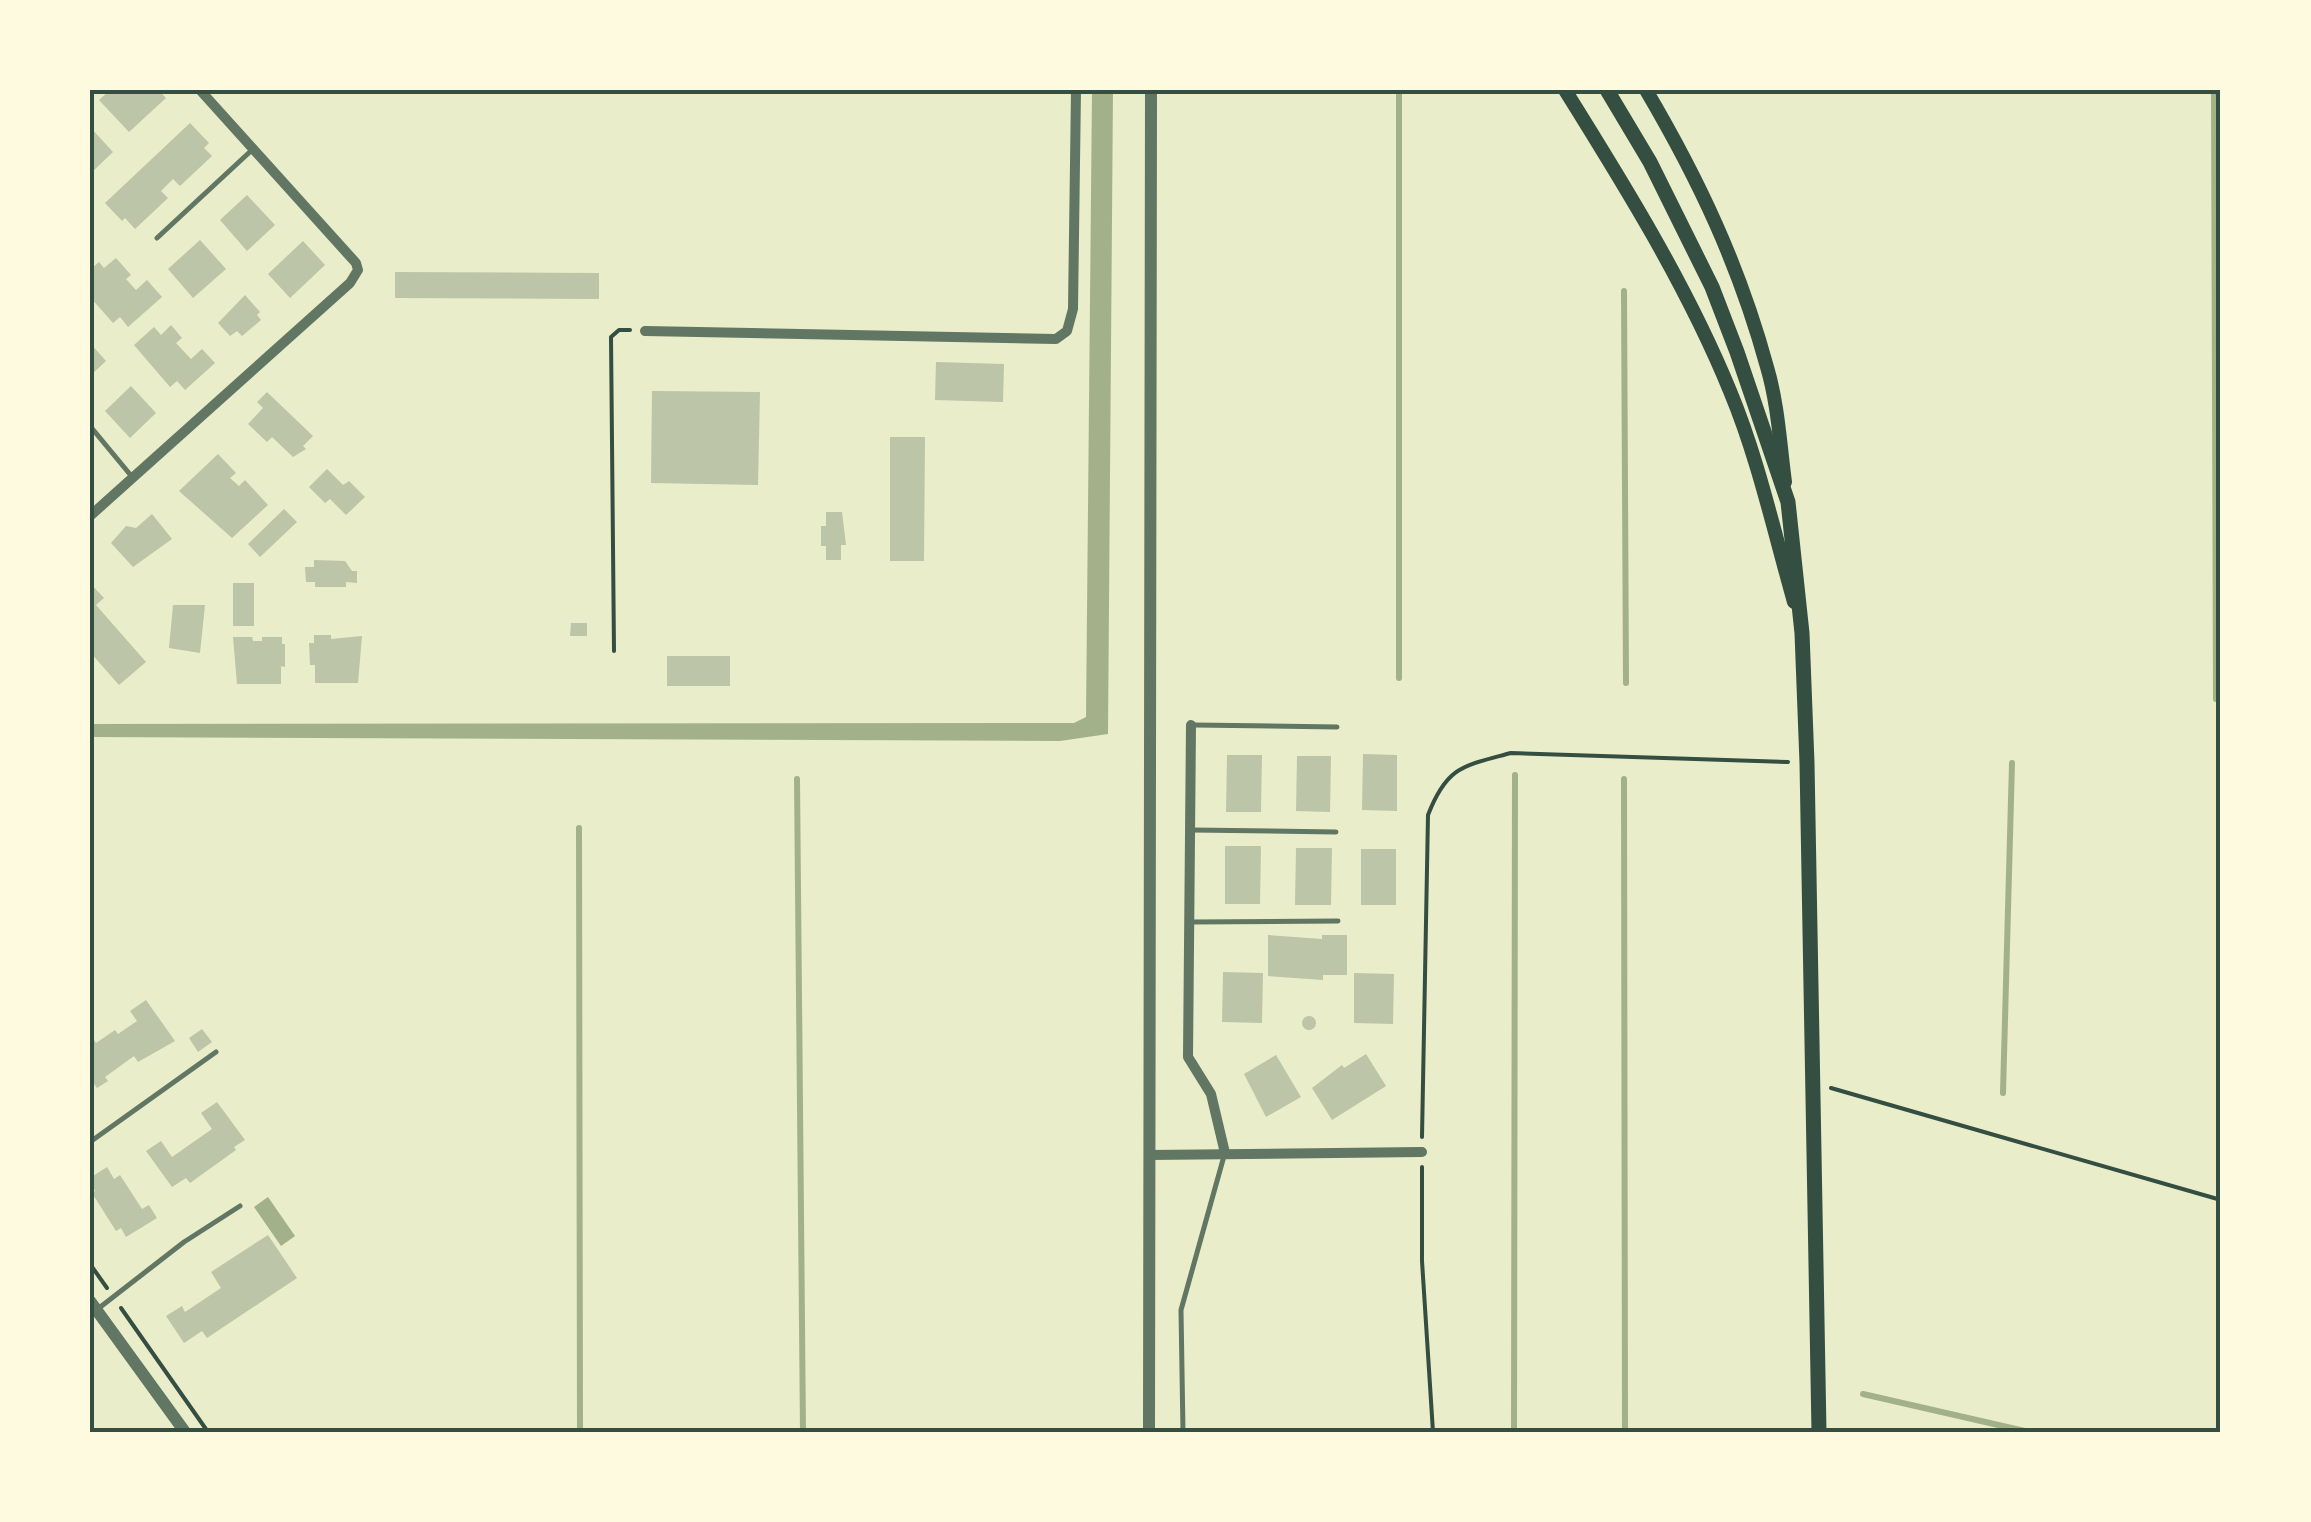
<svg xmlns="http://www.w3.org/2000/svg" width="2311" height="1522" font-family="'Titillium Web',sans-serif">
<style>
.water{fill:#a3b18a}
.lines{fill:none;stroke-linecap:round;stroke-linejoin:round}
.stream{stroke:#a3b18a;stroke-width:6}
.building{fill:#bcc5a7}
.path{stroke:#344e41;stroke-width:4}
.service{stroke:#617663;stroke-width:5}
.minor{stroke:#617663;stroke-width:10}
.tertiary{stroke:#617663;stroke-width:12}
.secondary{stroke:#344e41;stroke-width:14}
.primary{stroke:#344e41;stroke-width:15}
.neatline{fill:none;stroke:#344e41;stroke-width:4}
</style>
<rect width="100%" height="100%" fill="#e9edc9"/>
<!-- water -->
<g class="water">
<path d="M1092 90H1113L1108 734 1060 741 90 737V724L1074 723 1086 717Z"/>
<path d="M268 1197 295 1236 281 1246 254 1207Z"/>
</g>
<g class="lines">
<!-- stream -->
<g class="stream">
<path d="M2214 90 2216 699"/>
<path d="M1624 291 1626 683"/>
<path d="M1399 678V90"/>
<path d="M797 779 803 1432"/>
<path d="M1624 779 1625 1432"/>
<path d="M579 828 580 1432"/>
<path d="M2003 1093 2012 763"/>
<path d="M1863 1394 2029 1432"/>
<path d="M1514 1432 1515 775"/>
</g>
</g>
<!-- building -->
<g class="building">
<path d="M110 90H158L166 98 129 132 99 100Z"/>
<path d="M190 123 209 143 204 148 212 156 180 186 173 179 161 191 168 198 135 229 125 218 122 221 105 203Z"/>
<path d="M90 127 113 152 90 174Z"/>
<path d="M247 195 275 225 247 251 220 220Z"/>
<path d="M200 240 226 269 193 298 168 269Z"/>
<path d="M303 241 325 265 290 298 268 274Z"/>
<path d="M116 258 131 275 126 279 136 290 147 280 162 297 128 327 120 317 113 323 90 297V270L99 262 104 268Z"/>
<path d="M395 272 599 273V299L395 298Z"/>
<path d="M245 295 260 312 257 315 261 320 242 336 237 331 230 336 218 323Z"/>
<path d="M171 325 182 338 176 343 191 359 202 349 215 363 185 390 177 381 170 387 134 345 154 327 161 335Z"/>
<path d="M90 343 106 361 90 376Z"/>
<path d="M936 362 1004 364 1003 402 935 400Z"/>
<path d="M131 386 156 413 130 438 105 411Z"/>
<path d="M652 391 760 392 758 485 651 483Z"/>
<path d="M267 392 313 436 303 446 306 449 293 457 272 437 267 442 248 424 263 408 257 402Z"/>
<path d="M890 437H925L924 561H890Z"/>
<path d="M218 454 236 473 230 478 239 486 245 480 268 505 232 538 179 491Z"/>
<path d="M327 469 343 485 349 481 365 497 346 515 330 499 325 503 309 487Z"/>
<path d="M284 509 297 522 260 557 248 544Z"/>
<path d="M826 512H842L846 545H841V560H826V546H821V526H826Z"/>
<path d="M152 514 172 539 133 567 111 543 126 526 136 528Z"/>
<path d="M314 560 345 561 352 571H357V583L346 582V587H315V582H306L305 567H314Z"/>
<path d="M90 583 104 598 96 605 146 662 119 685 90 652Z"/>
<rect x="233" y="583" width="21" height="43"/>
<path d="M173 605H205L200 653 169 648Z"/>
<path d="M571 623H587V636H570Z"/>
<path d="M314 635H331V639L362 636 358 683H315V665H310L309 643H314Z"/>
<path d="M233 637H252L253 641H262V637H282V644H285V667L281 666V684H237Z"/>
<rect x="667" y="656" width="63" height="30"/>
<path d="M1363 754 1397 755V811L1362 810Z"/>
<path d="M1227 755H1262L1261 812H1226Z"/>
<path d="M1297 756H1331L1330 812 1296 811Z"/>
<path d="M1225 846H1261L1260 904H1225Z"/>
<path d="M1296 848H1332L1331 905H1295Z"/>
<rect x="1361" y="849" width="35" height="56"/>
<path d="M1268 935 1322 939V935H1347V975H1323V980L1268 976Z"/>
<path d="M1223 972 1263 973 1262 1023 1222 1022Z"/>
<path d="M1354 973 1394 974 1393 1024 1354 1023Z"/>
<path d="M146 1000 175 1041 138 1062 134 1056 105 1077 108 1081 97 1088 90 1078V1034L96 1043 115 1030 118 1034 137 1021 130 1011Z"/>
<circle cx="1309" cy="1023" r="7"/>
<path d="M202 1029 212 1042 198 1052 189 1038Z"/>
<path d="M1366 1054 1386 1086 1332 1120 1312 1088 1342 1065 1344 1068Z"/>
<path d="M1276 1055 1301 1097 1266 1117 1244 1074Z"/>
<path d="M217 1102 245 1140 234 1147 236 1150 190 1183 186 1178 172 1187 146 1151 161 1141 172 1157 212 1129 201 1113Z"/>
<path d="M107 1167 114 1179 120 1175 142 1209 149 1205 157 1218 126 1237 121 1228 116 1231 92 1193 95 1191 90 1178Z"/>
<path d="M268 1235 297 1278 207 1338 202 1331 184 1343 166 1316 182 1306 185 1312 221 1288 211 1272Z"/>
</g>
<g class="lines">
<!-- path -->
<g class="path">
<path d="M614 651 611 337 619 330H630"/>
<path d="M1831 1088 2221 1200"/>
<path d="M1422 1137 1428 815C1447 766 1463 766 1511 753L1788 762"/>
<path d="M1422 1167V1261L1433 1432"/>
<path d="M90 1264 107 1288"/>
<path d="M121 1308 208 1432"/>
</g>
<!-- service -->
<g class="service">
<path d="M157 238 253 149"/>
<path d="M90 426 133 478"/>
<path d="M1194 725 1337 727"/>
<path d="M1192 830 1336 832"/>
<path d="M1192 922 1338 921"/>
<path d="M90 1142 216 1052"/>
<path d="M99 1308 184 1242 240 1206"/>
<path d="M1183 1432 1181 1310 1224 1156"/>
</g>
<!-- minor -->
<g class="minor">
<path d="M645 331 1056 339 1067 331 1073 309 1076 90"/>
<path d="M90 516 350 283 358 270 356 263 200 90"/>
<path d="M1191 725 1188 1057 1211 1094 1225 1153"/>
<path d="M1149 1155 1422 1152"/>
</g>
<!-- tertiary -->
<g class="tertiary">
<path d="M90 1301 185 1432"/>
<path d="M1149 1432 1151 90"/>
</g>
<!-- secondary -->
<g class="secondary">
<path d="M1565 90C1625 186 1687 286 1730 391 1758 458 1774 532 1794 602"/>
<path d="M1646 90C1699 180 1739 265 1767 367 1778 404 1780 444 1785 482"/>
</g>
<!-- primary -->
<path class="primary" d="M1607 90 1650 162 1712 287 1737 352 1788 502 1802 633 1807 763 1819 1432"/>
</g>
<!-- border -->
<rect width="2311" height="1522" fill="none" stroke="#fefae0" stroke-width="185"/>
<rect x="92" y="92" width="2126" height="1338" class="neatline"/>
</svg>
